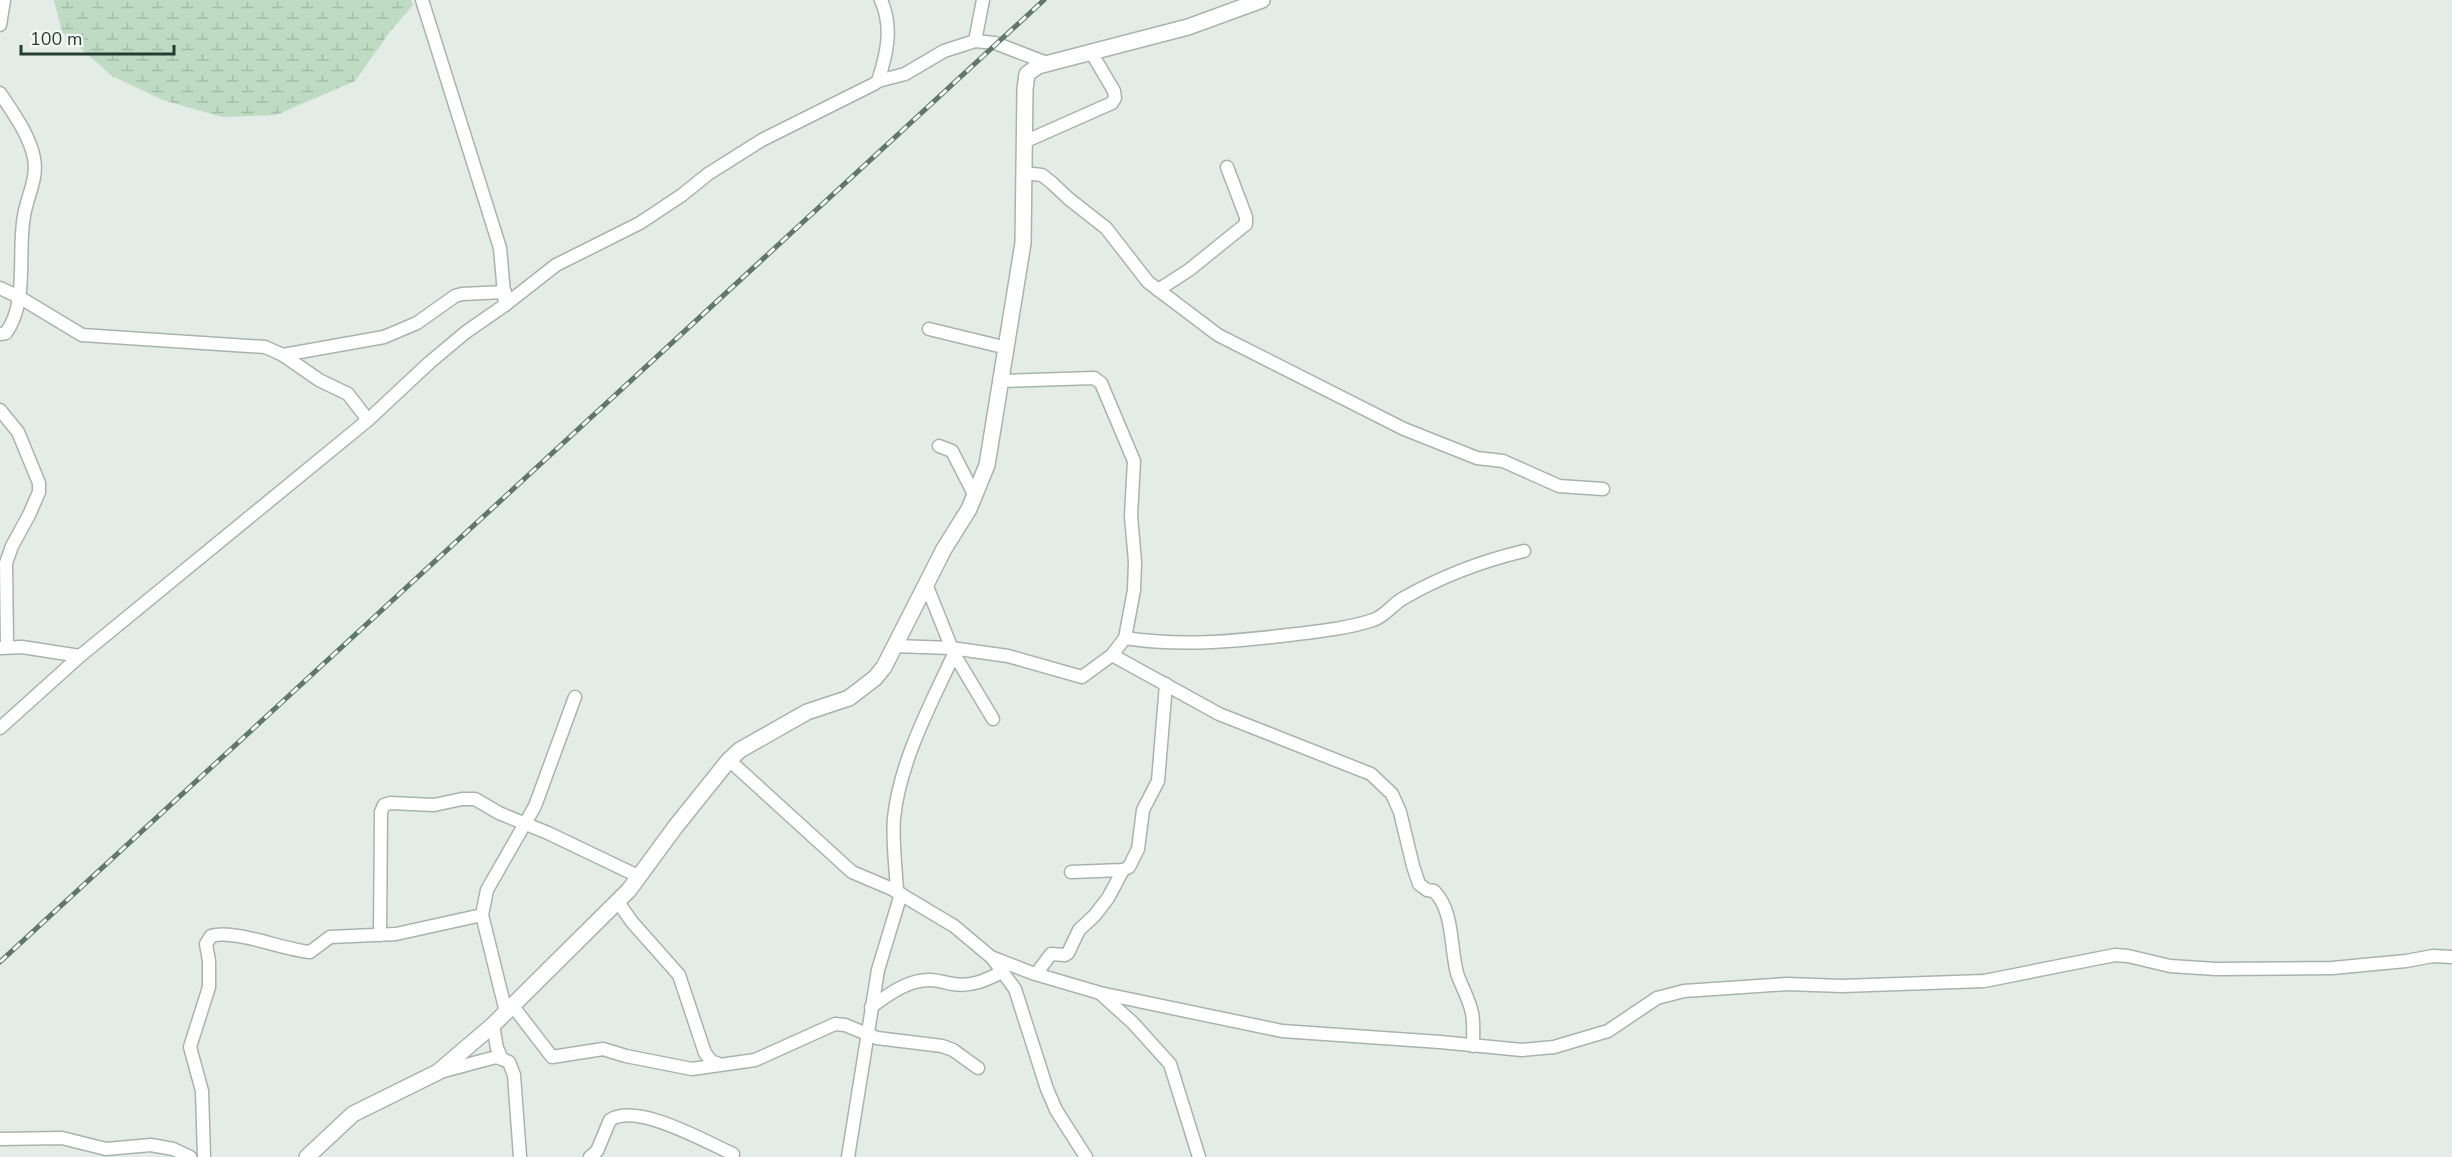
<svg xmlns="http://www.w3.org/2000/svg" width="2452" height="1157" font-family="'Nunito Sans',sans-serif">
<style>
.wetland{fill:url(#wetland-marsh)}
.lines{fill:none;stroke-linecap:round;stroke-linejoin:round}
.minor-casing{stroke:#a7b4ae;stroke-width:15}
.tertiary-casing{stroke:#a7b4ae;stroke-width:18}
.minor{stroke:#fff;stroke-width:12}
.tertiary{stroke:#fff;stroke-width:15}
.rail-casing{stroke:#5f786f;stroke-width:5}
.rail{stroke:#f4f9f6;stroke-width:3;stroke-dasharray:9;stroke-linecap:butt}
</style>
<defs>
<pattern id="wetland-marsh" width="20" height="14" patternUnits="userSpaceOnUse" patternTransform="scale(1.5)"><rect width="20" height="14" fill="#bedcc3"/><path d="M1 5h8M5 5V1M11 12h8M15 12V8" fill="none" stroke="#a3bea8"/></pattern>
</defs>
<rect width="100%" height="100%" fill="#e4ece8"/>
<!-- wetland -->
<path class="wetland" d="M54 0H411L413 5 389 33 355 81 276 115 222 117 163 100 112 76 62 32Z"/>
<g class="lines">
<defs>
<g id="minor">
<path d="M422 0 500 248 505 305"/>
<path d="M0 25 4 0"/>
<path d="M975 41 983 0"/>
<path d="M878 81 905 74 944 51 975 41 995 43 1047 63"/>
<path d="M0 93C13 113 29 134 34 158 38 179 27 196 24 216 17 253 29 300 6 333L0 334"/>
<path d="M1024 142 1112 103 1115 98 1114 91 1091 52"/>
<path d="M1023 173 1042 175 1052 183 1069 199 1106 228 1148 282 1218 335 1404 429 1477 458 1503 461 1559 486 1603 489"/>
<path d="M0 288 19 297 82 335 265 347 283 355 319 380 348 394 368 420"/>
<path d="M1158 290 1189 270 1246 224V217L1227 167"/>
<path d="M929 329 1007 348"/>
<path d="M283 355 384 337 417 323 455 296 462 294 505 292"/>
<path d="M0 410 18 432 39 483V492L29 515 12 546 6 563 7 647"/>
<path d="M939 446 952 451 975 496"/>
<path d="M1125 638C1183 647 1240 641 1297 634 1322 631 1349 628 1373 620 1384 617 1392 605 1402 599 1440 577 1482 561 1524 551"/>
<path d="M895 646 951 648 1008 656 1082 677 1112 655 1125 638 1134 590 1135 562 1131 516 1134 461 1101 383 1094 378 1002 381"/>
<path d="M1 648 22 647 80 656"/>
<path d="M954 654 993 719"/>
<path d="M1112 655 1219 714 1371 774 1392 794 1400 812 1413 866 1419 884 1427 890 1434 891C1454 911 1450 947 1457 973 1461 986 1469 998 1472 1013 1474 1023 1473 1035 1473 1046"/>
<path d="M0 728 80 656 368 420 429 363 466 332 505 305 556 265 640 223 682 195 708 174 762 140 874 84 878 81C887 54 893 27 881 0"/>
<path d="M729 760 852 872 892 889 954 926 991 957 1032 973 1100 993 1282 1031 1440 1042 1522 1050 1554 1047 1608 1031 1657 998 1684 991 1787 984 1842 986 1984 981 2115 955 2128 956 2170 966 2216 969 2332 968 2406 961 2433 956 2452 957"/>
<path d="M1071 872 1123 870 1129 867 1138 849 1143 810 1158 781 1166 684"/>
<path d="M897 892C896 868 892 842 894 818 900 761 930 706 954 654L926 584"/>
<path d="M618 902 632 922 679 975 705 1053 712 1062 717 1063"/>
<path d="M380 935 381 812 384 805 390 803 434 805 462 799H475L499 813 548 833 640 877"/>
<path d="M993 959 1015 989 1047 1089 1056 1110 1086 1157"/>
<path d="M1036 974 1051 954 1065 955 1068 953 1079 930 1095 915 1108 898 1123 870"/>
<path d="M1101 994 1133 1023 1170 1064 1199 1157"/>
<path d="M512 1005 552 1057 603 1049 626 1056 692 1069 755 1060 835 1024 845 1025 877 1038 942 1046 953 1050 978 1068"/>
<path d="M871 1007C889 994 907 980 930 980 938 980 946 983 953 984 972 987 986 980 1002 972"/>
<path d="M506 1012 482 915 487 890 535 806 575 697"/>
<path d="M493 1025 497 1048 502 1059 509 1062 514 1075 520 1157"/>
<path d="M440 1072 496 1057 502 1059"/>
<path d="M0 1139 62 1138 106 1149 151 1145 173 1149 190 1157"/>
<path d="M204 1157 202 1091 190 1047 209 987V961L206 944 211 936C235 929 284 950 310 952L330 937 396 934 482 915"/>
<path d="M590 1157 597 1151 610 1120C637 1102 706 1142 733 1154"/>
<path d="M848 1157 878 970 901 894"/>
</g>
<path id="tertiary" d="M307 1157 353 1114 438 1072 493 1025 629 890 676 826 729 760 740 750 807 712 849 698 875 678 884 667 944 549 969 509 987 465 1023 243 1025 89 1027 74 1038 66 1188 27 1262 0"/>
</defs>
<!-- minor casing -->
<use href="#minor" class="minor-casing"/>
<!-- tertiary casing -->
<use href="#tertiary" class="tertiary-casing"/>
<!-- minor -->
<use href="#minor" class="minor"/>
<!-- tertiary -->
<use href="#tertiary" class="tertiary"/>
<defs>
<path id="rail" d="M0 962 1044 0"/>
</defs>
<!-- rail casing -->
<use href="#rail" class="rail-casing"/>
<!-- rail -->
<use href="#rail" class="rail"/>
</g>
<!-- scale -->
<path d="M21 45v9h153v-9" fill="none" stroke="#243d34" stroke-width="3"/>
<text x="30" y="45" font-size="18" fill="#243d34" stroke="#f4f9f6" stroke-width="4.5" paint-order="stroke">100 m</text>
</svg>
